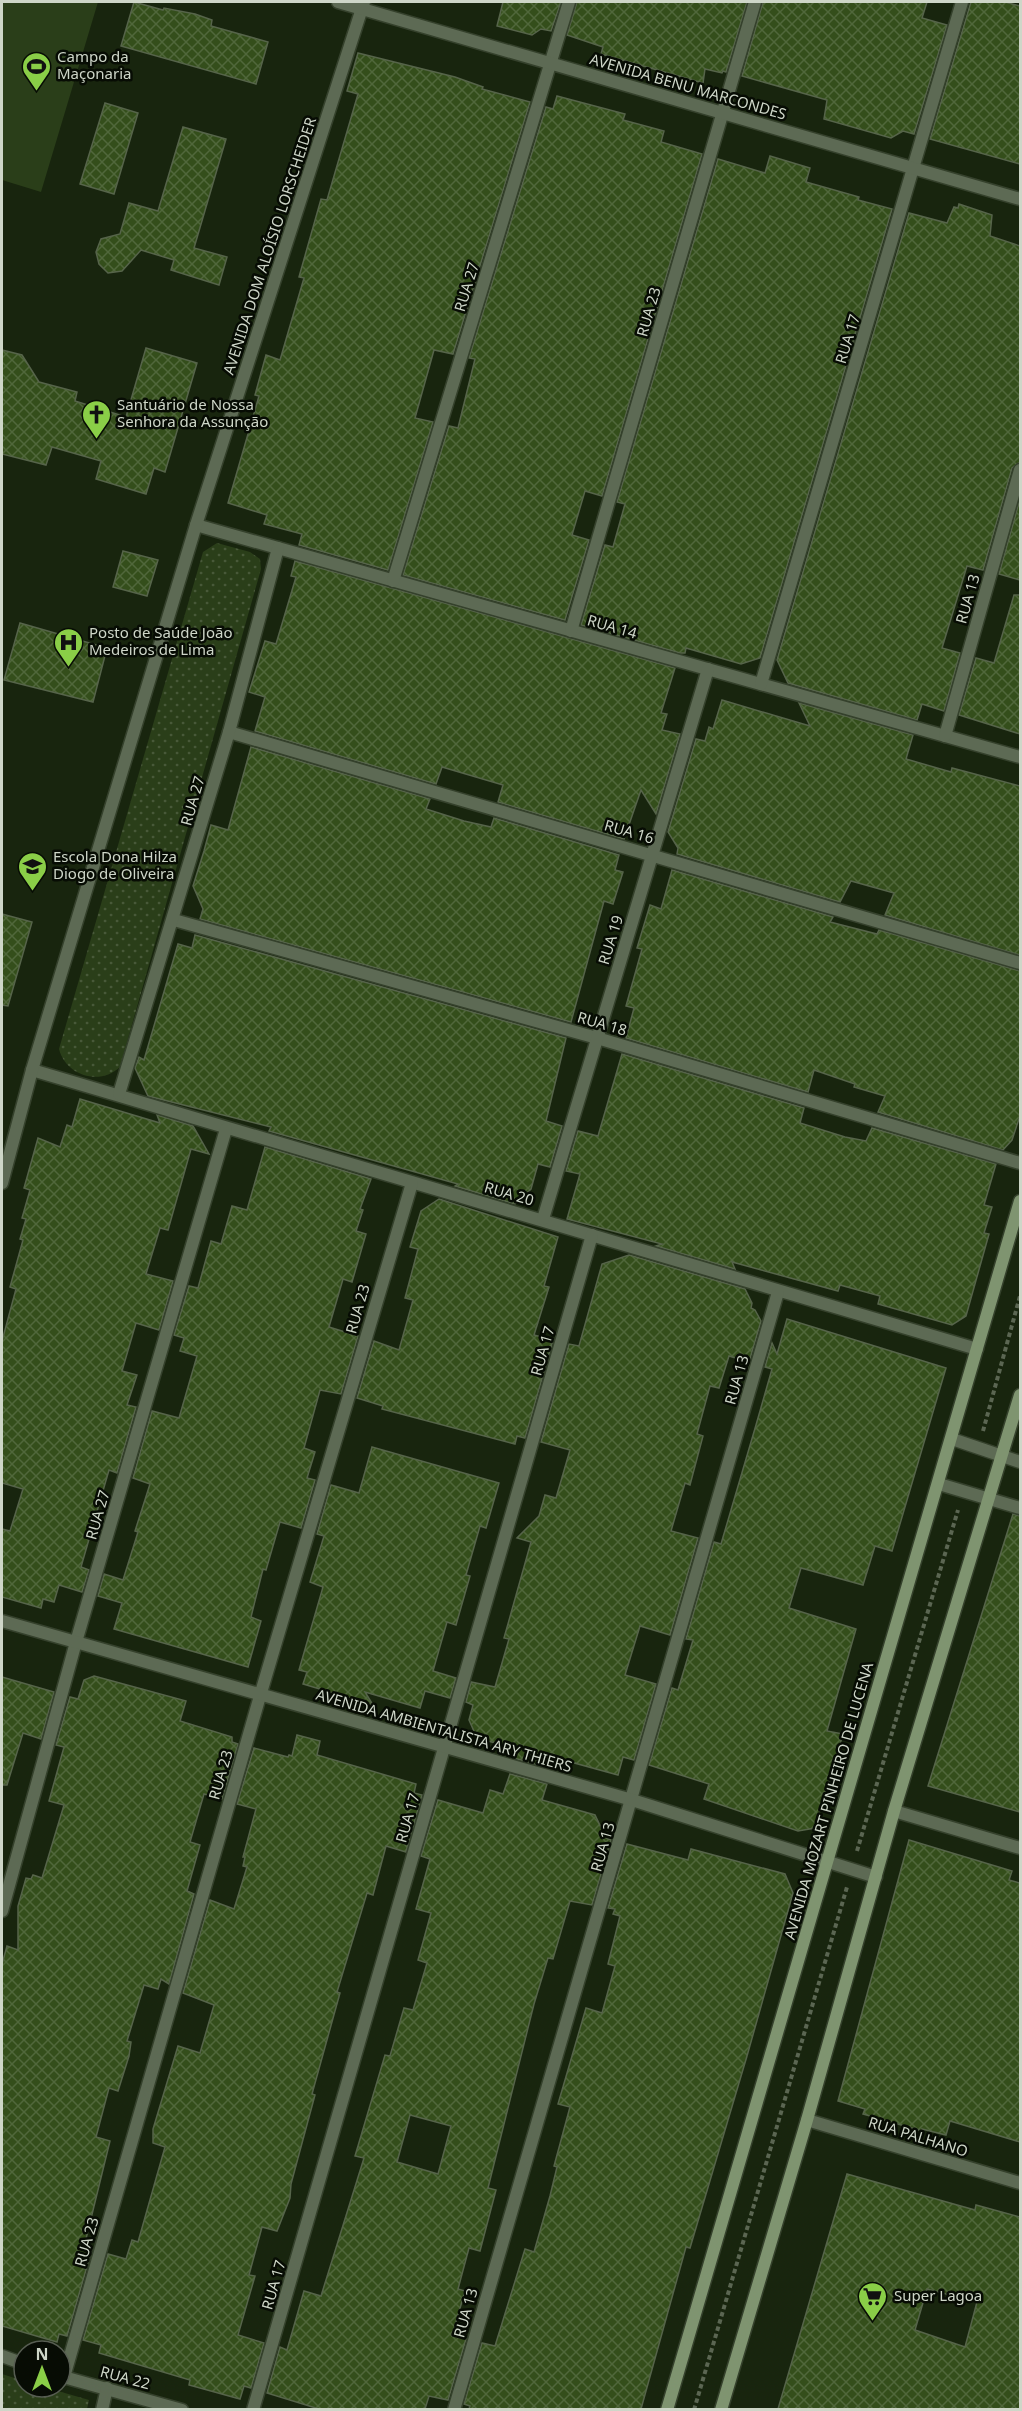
<svg xmlns="http://www.w3.org/2000/svg" width="1022" height="2411" font-family="'Noto Sans',sans-serif">
<style>
.grass{fill:url(#grass-dots)}
.pitch{fill:#2a3e19}
.building{fill:url(#building-cross-hatch);stroke:#56644a;stroke-width:1.5;fill-rule:evenodd}
.lines{fill:none;stroke-linecap:round;stroke-linejoin:round}
.minor-casing{stroke:#35412c;stroke-width:15}
.tertiary-casing{stroke:#35412c;stroke-width:15}
.secondary-casing{stroke:#35412c;stroke-width:15}
.path{stroke:#5b6652;stroke-width:4;stroke-dasharray:4.5 3;stroke-linecap:butt}
.minor{stroke:#5d6a54;stroke-width:12}
.tertiary{stroke:#5d6a54;stroke-width:12}
.secondary{stroke:#7f9470;stroke-width:12}
.labels{text-anchor:middle;stroke-width:5;stroke-linejoin:round;paint-order:stroke}
.poi-label{font-size:15px;fill:#ced6c8;stroke:#070c04;text-anchor:start}
.street-label{font-size:15px;fill:#ced6c8;stroke:#070c04}
</style>
<defs>
<pattern id="grass-dots" width="8" height="8" patternUnits="userSpaceOnUse" patternTransform="scale(1.5)"><rect width="8" height="8" fill="#2a3e19"/><path d="M2 2h.1M6 6h.1" fill="none" stroke="#485939" stroke-width="1.8" stroke-linecap="round"/></pattern>
<pattern id="building-cross-hatch" width="8" height="8" patternUnits="userSpaceOnUse" patternTransform="scale(1.5)"><rect width="8" height="8" fill="#344e1b"/><path d="M0 0l8 8M0 8l8-8" fill="none" stroke="#50673b"/></pattern>
</defs>
<rect width="100%" height="100%" fill="#18250e"/>
<!-- grass -->
<g class="grass">
<path d="M217 543 250 552 260 559 261 569 120 1067C100 1086 66 1076 59 1049L203 552Z"/>
<path d="M2 2374 24 2381V2387H44L89 2400 87 2409H2Z"/>
</g>
<!-- pitch -->
<path class="pitch" d="M2 2H98L41 192 2 180Z"/>
<!-- building -->
<g class="building">
<path d="M134 2 163 10 164 8 195 14 212 20 211 26 268 42 256 84 121 46Z"/>
<path d="M503 2H561L551 31 541 29 532 35 497 26Z"/>
<path d="M577 2H747L726 72 723 71 722 73 705 69 703 83 601 54 603 47 567 35Z"/>
<path d="M763 2H927L922 18 947 25 914 134 903 131 891 138 824 119 827 100 742 76Z"/>
<path d="M971 2H1005L1020 6V164L930 139Z"/>
<path d="M358 53 455 77 483 87 482 89 530 102 453 354 434 350 415 418 433 422 388 570 299 545 302 534 264 524 267 515 228 503 259 396 255 395 266 355 280 360 304 278 299 277 321 199 327 200 358 94 347 91Z"/>
<path d="M557 96 625 114 623 120 664 131 661 142 702 154 602 496 585 491 572 535 589 540 565 620 403 575 449 426 458 428 475 359 469 358 546 107 553 109Z"/>
<path d="M105 103 138 113 114 194 80 184Z"/>
<path d="M183 127 226 139 194 248 227 257 219 285 171 270 174 260 141 250 122 271 108 273 99 264 96 252 101 239 120 234 129 203 158 211Z"/>
<path d="M770 156 810 168 806 182 859 197 858 200 892 209 760 658 741 664 686 648 685 653H680L581 625 605 545 613 547 625 504 617 502 718 159 765 173Z"/>
<path d="M959 204 992 215 990 236 1020 246V462L1012 468 983 570 967 566 942 648 960 653 944 711 922 704 917 720 788 683 777 660 909 213 947 223 954 207 958 208Z"/>
<path d="M146 348 197 363 165 472 154 468 146 494 96 479 101 461 52 447 46 465 2 454V350L22 355 39 382 77 392 75 401 126 417Z"/>
<path d="M1020 499V580L999 574Z"/>
<path d="M123 551 158 560 147 596 113 587Z"/>
<path d="M295 561 675 668 661 713 667 714 662 730 680 734 656 814 641 790 624 839 498 802 503 785 442 767 436 784 255 731 265 697 249 692 265 641 276 644 296 577 291 576Z"/>
<path d="M1014 595H1020V734L959 715 976 658 994 663Z"/>
<path d="M20 623 107 648 93 702 4 680Z"/>
<path d="M722 700 810 726 799 703 913 735 906 759 951 772 952 768 1020 786V955L885 915 894 893 851 881 840 902 677 854 678 848 668 832 696 739 705 741 709 727 713 729Z"/>
<path d="M251 747 430 799 426 809 464 821 491 827 494 818 619 855 615 870 623 872 613 904 604 901 571 1022 200 919 203 909 193 886 204 851 211 825 228 830Z"/>
<path d="M672 870 833 917 830 922 877 934 879 930 1020 971V1116L1012 1140 1003 1150 878 1112 885 1096 854 1087 855 1084 814 1070 808 1092 626 1038 634 1008 626 1006 642 949 637 948 650 905 661 909Z"/>
<path d="M2 914 32 922 8 1006 2 1005Z"/>
<path d="M195 935 566 1038 546 1121 562 1126 550 1167 538 1164 531 1189 515 1204 455 1186 458 1184 269 1131 271 1127 148 1096 135 1068 139 1057 144 1060 178 944 192 948Z"/>
<path d="M622 1054 804 1108 800 1123 845 1137 866 1141 872 1128 996 1164 984 1205 992 1207 984 1233 989 1234 966 1316 952 1325 878 1304 880 1296 840 1285 838 1291 732 1262 735 1269 656 1246 662 1244 567 1219 580 1174 566 1171 578 1131 598 1136Z"/>
<path d="M80 1099 160 1123 157 1115 193 1126 209 1154 191 1149 168 1230 160 1228 146 1274 173 1281 159 1330 136 1323 122 1371 137 1375 127 1405 136 1407 117 1473 109 1470 81 1567 89 1570 82 1592 59 1585 54 1602 43 1599 41 1608 2 1597V1529L10 1531 23 1489 2 1483V1341L16 1289 10 1287 23 1240 20 1239 26 1219 22 1218 30 1190 24 1188 38 1138 60 1147 67 1125 72 1127Z"/>
<path d="M265 1147 371 1179 360 1209 363 1210 356 1231 366 1234 352 1282 343 1279 329 1327 358 1336 341 1394 320 1390 304 1448 315 1452 307 1478 315 1480 301 1528 280 1522 266 1570 263 1569 251 1617 261 1621 248 1667 114 1629 122 1603 98 1596 104 1574 123 1580 138 1532 135 1531 150 1484 133 1478 152 1411 179 1418 197 1356 180 1351 184 1338 174 1335 189 1286 198 1288 211 1241 221 1244 232 1206 247 1210Z"/>
<path d="M439 1199 558 1237 544 1286 549 1287 534 1335 553 1340 525 1438 517 1436 515 1444 382 1409 383 1406 357 1398 374 1341 399 1350 413 1300 405 1298 418 1249 410 1247 421 1211Z"/>
<path d="M629 1255 745 1289 752 1303 751 1308 755 1310 761 1321 749 1362 729 1356 719 1388 710 1386 697 1434 703 1436 690 1485 685 1483 671 1531 698 1538 670 1635 640 1626 625 1675 656 1684 634 1760 623 1757 618 1775 556 1758 552 1769 514 1758 517 1749 477 1738 469 1720 473 1705 466 1702 471 1682 495 1687 509 1639 504 1638 531 1542 517 1538 539 1516 545 1495 556 1498 570 1450 541 1442 569 1344 579 1346 602 1264Z"/>
<path d="M787 1319 946 1368 892 1551 875 1546 863 1585 801 1568 789 1608 856 1629 827 1731 843 1734 815 1828 798 1831 704 1799 709 1784 649 1765 672 1688 678 1690 693 1640 686 1639 714 1542 721 1544 756 1425 772 1369 765 1367 772 1343 777 1354Z"/>
<path d="M372 1447 499 1483 486 1528 480 1526 466 1575 470 1576 456 1625 447 1622 433 1671 456 1678 450 1698 425 1691 420 1708 365 1692 373 1705 303 1684 307 1672 299 1670 323 1587 310 1582 324 1536 317 1534 331 1485 359 1493Z"/>
<path d="M1013 1514 1020 1516V1812L928 1786Z"/>
<path d="M94 1676 186 1701 180 1721 232 1737V1742L238 1744 222 1799 204 1794 190 1842 200 1845 187 1891 194 1894 169 1984 161 1979 158 1989 144 1985 127 2041 131 2042 129 2056 118 2091 109 2088 96 2137 110 2141 84 2247 92 2249 67 2336 59 2334 57 2342 2 2326V1964L7 1946 18 1950V1906L26 1878 31 1879 33 1875 42 1878 64 1805 49 1801 64 1747 56 1745 70 1697 78 1699 84 1680Z"/>
<path d="M2 1677 54 1692 41 1739 23 1733 7 1785H2Z"/>
<path d="M297 1735 320 1741 317 1755 416 1784 414 1793 422 1795 406 1852 386 1846 373 1895 367 1893 337 1992 340 1993 312 2094 315 2095 291 2184 290 2198 277 2231 262 2227 249 2275 255 2276 238 2335 264 2343 251 2388 244 2386 240 2399 189 2385 190 2380 99 2353 101 2345 83 2340 108 2254 126 2259 132 2240 138 2242 165 2147 153 2143V2129L178 2046 200 2053 214 2005 183 1993 210 1900 234 1909 247 1867 243 1866 245 1857H243L256 1809 237 1804 254 1748 288 1757 289 1755 292 1756Z"/>
<path d="M510 1774 547 1784 542 1800 595 1815 606 1838 611 1840 592 1905 570 1901 553 1959 548 1958 534 2004 488 2188 496 2190 480 2251 469 2248 458 2289 465 2291 452 2336 466 2339 448 2400 429 2396 425 2409H319L267 2393 280 2347 287 2350 304 2291 321 2296 364 2158 355 2156 385 2055 390 2056 404 2008 413 2010 427 1963 418 1960 431 1913 416 1909 430 1859 421 1856 438 1800 483 1813 490 1790 503 1794ZM410 2115 451 2126 438 2174 397 2162Z"/>
<path d="M909 1840 1012 1871 1009 1880 1020 1883V2142L950 2121 946 2135 922 2129V2131L863 2114 865 2109 838 2101Z"/>
<path d="M627 1844 688 1860 691 1849 785 1874 793 1893 747 2056 690 2248 686 2247 641 2409H469L470 2406 464 2404 482 2343 495 2346 525 2249 534 2252 550 2196 557 2167 554 2166 570 2107 558 2104 586 2008 602 2013 615 1966 608 1964 620 1916 613 1914 615 1909 608 1908Z"/>
<path d="M847 2174 975 2210 976 2205 1020 2217V2409H778ZM927 2289 977 2302 965 2347 915 2330Z"/>
</g>
<g class="lines">
<defs>
<g id="minor">
<path d="M196 525 1020 757"/>
<path d="M393 581 569 2"/>
<path d="M571 631 755 2"/>
<path d="M761 684 962 2"/>
<path d="M229 732 1020 963"/>
<path d="M945 736 1020 470"/>
<path d="M174 920 597 1038 1020 1163"/>
<path d="M32 1070 977 1349"/>
<path d="M119 1094 229 732 278 548"/>
<path d="M2 1183 32 1070 196 525 364 2"/>
<path d="M543 1219 708 669"/>
<path d="M894 1811 1020 1848"/>
<path d="M2 1911 76 1642 226 1129"/>
<path d="M807 2120 1020 2183"/>
<path d="M2 2356 24 2364"/>
<path d="M60 2376 182 2410"/>
<path d="M64 2377 260 1696 412 1183"/>
<path d="M102 2410 107 2388"/>
<path d="M253 2410 592 1235"/>
<path d="M454 2410 778 1292"/>
</g>
<g id="tertiary">
<path d="M338 2 1020 199"/>
<path d="M952 1439 1020 1462"/>
<path d="M939 1484 1020 1508"/>
<path d="M2 1621 632 1800 876 1877"/>
</g>
<g id="secondary">
<path d="M667 2410 1020 1201"/>
<path d="M721 2410 807 2120 894 1811 1020 1395"/>
</g>
</defs>
<!-- minor casing -->
<use href="#minor" class="minor-casing"/>
<!-- tertiary casing -->
<use href="#tertiary" class="tertiary-casing"/>
<!-- secondary casing -->
<use href="#secondary" class="secondary-casing"/>
<!-- path -->
<g class="path">
<path d="M983 1431 1020 1296"/>
<path d="M857 1851 958 1510"/>
<path d="M694 2410 847 1887"/>
</g>
<!-- minor -->
<use href="#minor" class="minor"/>
<!-- tertiary -->
<use href="#tertiary" class="tertiary"/>
<!-- secondary -->
<use href="#secondary" class="secondary"/>
</g>
<!-- icons -->
<defs>
<symbol id="stadium-pin" viewBox="-11 -11 22 30"><path d="M0 17L-7.5 6A9.5 9.5 0 1 1 7.5 6Z" fill="#8ace47" stroke="#070c04"/><path d="M0-5a6.5 5 0 1 0 0 10a6.5 5 0 1 0 0-10ZM-3.5-1.8h7v3.6h-7Z" fill="#111"/></symbol>
<symbol id="church-pin" viewBox="-11 -11 22 30"><path d="M0 17L-7.5 6A9.5 9.5 0 1 1 7.5 6Z" fill="#8ace47" stroke="#070c04"/><path d="M-1.2-6h2.4v3.5h3.3v2.4h-3.3V6h-2.4V-.1h-3.3v-2.4h3.3Z" fill="#111"/></symbol>
<symbol id="hospital-pin" viewBox="-11 -11 22 30"><path d="M0 17L-7.5 6A9.5 9.5 0 1 1 7.5 6Z" fill="#8ace47" stroke="#070c04"/><path d="M-5-5h3v3.5h4V-5h3V5h-3V1.5h-4V5h-3Z" fill="#111"/></symbol>
<symbol id="school-pin" viewBox="-11 -11 22 30"><path d="M0 17L-7.5 6A9.5 9.5 0 1 1 7.5 6Z" fill="#8ace47" stroke="#070c04"/><path d="M0-5L7-2L0 1L-7-2ZM-4 1L0 2.5L4 1V4Q0 6-4 4Z" fill="#111"/></symbol>
<symbol id="supermarket-pin" viewBox="-11 -11 22 30"><path d="M0 17L-7.5 6A9.5 9.5 0 1 1 7.5 6Z" fill="#8ace47" stroke="#070c04"/><path d="M-6-5.5h2.5l.6 2H6L4.5 2H-2.5L-4.4-4H-6ZM-1.5 3.2a1.3 1.3 0 1 0 .1 0ZM3 3.2a1.3 1.3 0 1 0 .1 0Z" fill="#111"/></symbol>
</defs>
<g fill-rule="evenodd">
<use href="#stadium-pin" x="20" y="50" width="33" height="45"/>
<use href="#church-pin" x="80" y="398" width="33" height="45"/>
<use href="#hospital-pin" x="52" y="626" width="33" height="45"/>
<use href="#school-pin" x="16" y="850" width="33" height="45"/>
<use href="#supermarket-pin" x="856" y="2280" width="33" height="45"/>
</g>
<g class="labels">
<!-- poi labels -->
<g class="poi-label">
<text x="57" y="62">Campo da<tspan x="57" dy="17">Maçonaria</tspan></text>
<text x="117" y="410">Santuário de Nossa<tspan x="117" dy="17">Senhora da Assunção</tspan></text>
<text x="89" y="638">Posto de Saúde João<tspan x="89" dy="17">Medeiros de Lima</tspan></text>
<text x="53" y="862">Escola Dona Hilza<tspan x="53" dy="17">Diogo de Oliveira</tspan></text>
<text x="894" y="2301">Super Lagoa</text>
</g>
<!-- street labels -->
<g class="street-label">
<text transform="translate(688 87) rotate(16)" y="5">AVENIDA BENU MARCONDES</text>
<text transform="translate(270 246) rotate(-72)" y="5">AVENIDA DOM ALOÍSIO LORSCHEIDER</text>
<text transform="translate(467 287) rotate(-73)" y="5">RUA 27</text>
<text transform="translate(649 312) rotate(-74)" y="5">RUA 23</text>
<text transform="translate(848 339) rotate(-73)" y="5">RUA 17</text>
<text transform="translate(968 599) rotate(-74)" y="5">RUA 13</text>
<text transform="translate(612 627) rotate(16)" y="5">RUA 14</text>
<text transform="translate(193 801) rotate(-74)" y="5">RUA 27</text>
<text transform="translate(629 832) rotate(16)" y="5">RUA 16</text>
<text transform="translate(611 940) rotate(-73)" y="5">RUA 19</text>
<text transform="translate(602 1024) rotate(16)" y="5">RUA 18</text>
<text transform="translate(509 1194) rotate(16)" y="5">RUA 20</text>
<text transform="translate(358 1309) rotate(-74)" y="5">RUA 23</text>
<text transform="translate(543 1351) rotate(-74)" y="5">RUA 17</text>
<text transform="translate(737 1380) rotate(-74)" y="5">RUA 13</text>
<text transform="translate(98 1515) rotate(-74)" y="5">RUA 27</text>
<text transform="translate(444 1731) rotate(16)" y="5">AVENIDA AMBIENTALISTA ARY THIERS</text>
<text transform="translate(221 1775) rotate(-74)" y="5">RUA 23</text>
<text transform="translate(829 1801) rotate(-74)" y="5">AVENIDA MOZART PINHEIRO DE LUCENA</text>
<text transform="translate(408 1818) rotate(-74)" y="5">RUA 17</text>
<text transform="translate(603 1847) rotate(-74)" y="5">RUA 13</text>
<text transform="translate(918 2137) rotate(17)" y="5">RUA PALHANO</text>
<text transform="translate(87 2242) rotate(-74)" y="5">RUA 23</text>
<text transform="translate(274 2285) rotate(-74)" y="5">RUA 17</text>
<text transform="translate(466 2313) rotate(-74)" y="5">RUA 13</text>
<text transform="translate(125 2378) rotate(15)" y="5">RUA 22</text>
</g>
</g>
<!-- border -->
<rect width="1022" height="2411" fill="none" stroke="#ced6c8" stroke-width="6"/>
<!-- north arrow -->
<g transform="translate(42 2369)"><circle r="28" fill="#070c04" stroke="#575d52" stroke-width="1.5"/>
<path d="M0-4.5L10 22L0 15L-10 22Z" fill="#8ace47"/>
<text y="-9" font-size="16" font-weight="bold" text-anchor="middle" fill="#ced6c8">N</text>
</g>
</svg>
